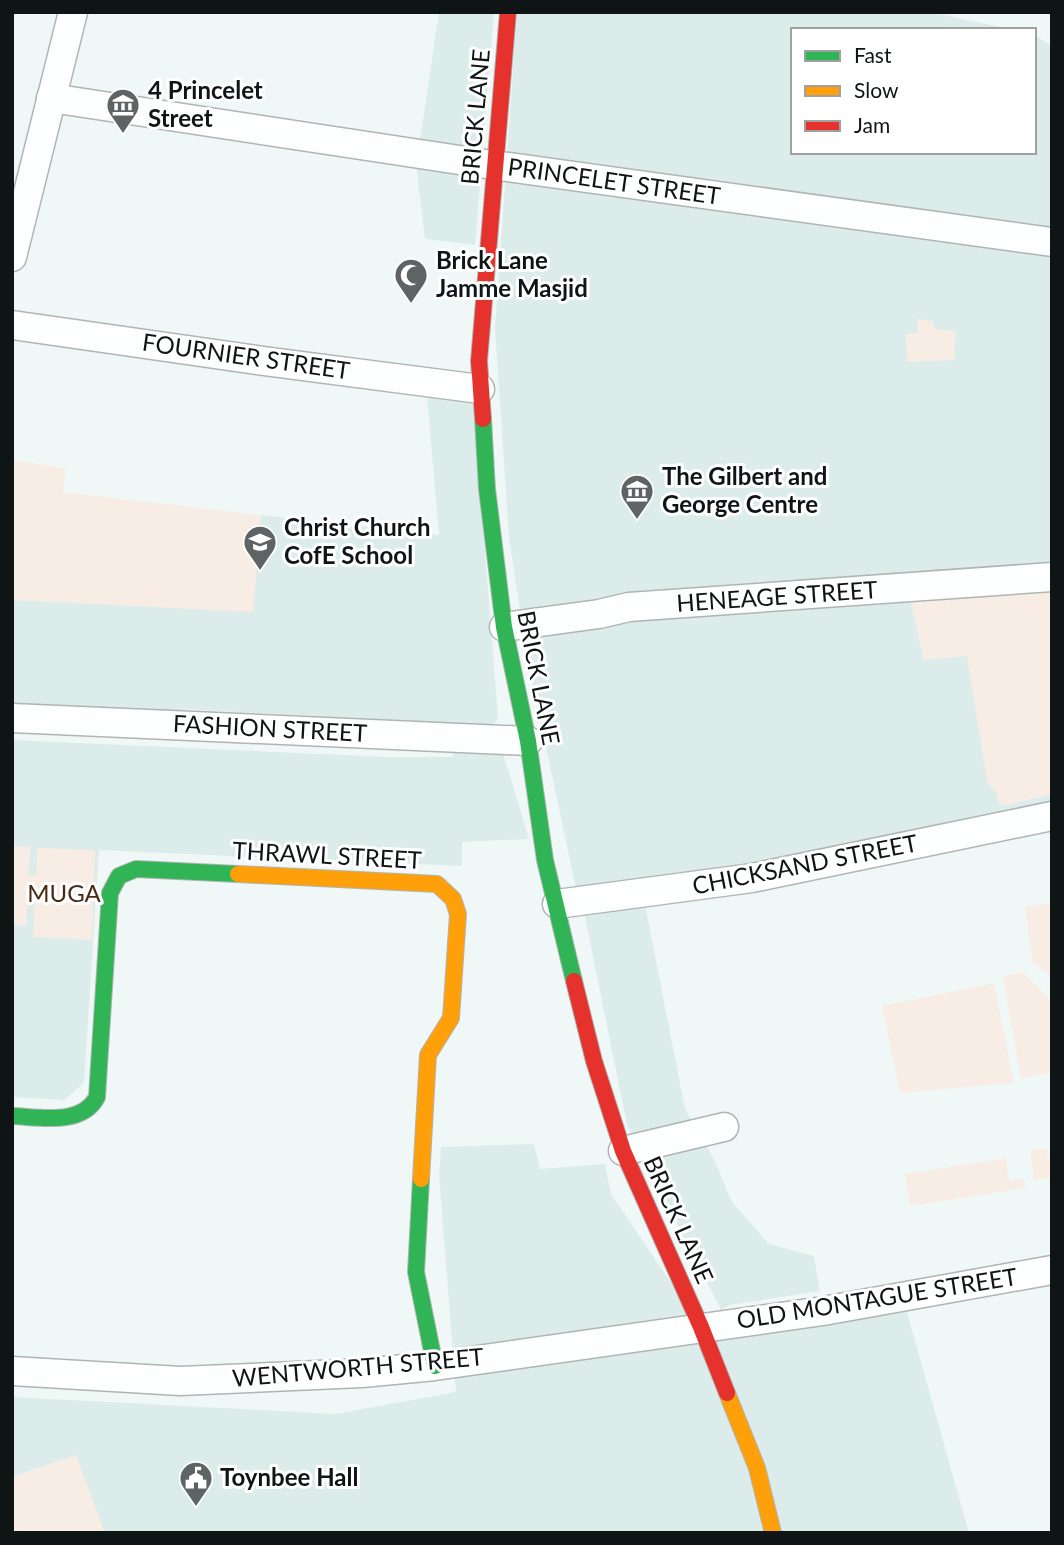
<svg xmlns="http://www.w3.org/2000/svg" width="1064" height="1545" font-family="Lato,sans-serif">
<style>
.built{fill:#dbecea}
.green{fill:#f7ede4}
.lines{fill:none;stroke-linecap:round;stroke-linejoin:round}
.street-casing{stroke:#afb5b4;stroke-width:31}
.fast-casing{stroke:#afb5b4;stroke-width:18}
.slow-casing{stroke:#afb5b4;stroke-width:18}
.jam-casing{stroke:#afb5b4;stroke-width:18}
.street{stroke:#fdfefe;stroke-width:28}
.fast{stroke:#30b455;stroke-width:16}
.slow{stroke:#ff9f0a;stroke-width:16}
.jam{stroke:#e5322d;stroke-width:16}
.labels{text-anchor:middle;stroke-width:6;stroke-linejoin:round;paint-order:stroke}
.poi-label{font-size:24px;font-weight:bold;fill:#0f1414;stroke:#fff;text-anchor:start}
.street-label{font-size:24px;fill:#0f1414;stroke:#fff}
.park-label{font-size:24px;fill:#492a14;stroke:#fff}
</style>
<rect width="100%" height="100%" fill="#f0f8f7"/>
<!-- built -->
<g class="built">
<path d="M439 12H494L475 245 425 239 416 166Z"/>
<path d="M517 12H931L1013 30H793V152H1034V35L1052 46V801L852 849 576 889 528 662 509 538 495 328Z"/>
<path d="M427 396 473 401 498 717 493 726 185 709 184 712 12 704V600L36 601 258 542 261 515 439 535Z"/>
<path d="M12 740 387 757H453V752L503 753 529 839 462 842V866L99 850 84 1083 64 1100 12 1097Z"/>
<path d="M645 904 685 1109 714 1159 732 1202 769 1244 814 1256 820 1291 730 1305 721 1310 627 1125 584 912Z"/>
<path d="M534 1144 540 1169 605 1164 611 1194 701 1327 903 1298 969 1533H17L12 1518V1397L335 1414 456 1392 439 1176 441 1147Z"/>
</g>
<!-- green -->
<g class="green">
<path d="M917 319 933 321 935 329 956 331 954 360 907 362 906 334 918 333Z"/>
<path d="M12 460 66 468 63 492 261 515 253 612 12 600Z"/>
<path d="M1052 585V795L1000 806 996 792 987 782 967 656 924 660 909 596Z"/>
<path d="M12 846 30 847 29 876 36 875 37 848 95 850 92 940 33 937 35 897H28L26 926 12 925Z"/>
<path d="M1052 903V978L1032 961 1025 906Z"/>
<path d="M1022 972 1052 1001V1072L1021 1079 1003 977Z"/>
<path d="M994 983 1014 1083 900 1093 882 1006Z"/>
<path d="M1046 1148 1048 1158H1052V1178L1034 1180 1030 1151Z"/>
<path d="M1006 1158 1009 1181 1024 1178 1026 1188 910 1206 905 1174Z"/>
<path d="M76 1455 105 1533H17L12 1518V1477Z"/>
</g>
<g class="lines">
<defs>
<g id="street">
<path d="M51 98 479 163 1052 242"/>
<path d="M12 257 73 12"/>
<path d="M12 325 271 362 480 389"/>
<path d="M504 627 599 614 629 607 1052 577"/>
<path d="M12 718 528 741"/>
<path d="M557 904 752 878 1052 816"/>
<path d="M623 1151 724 1127"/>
<path d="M12 1371 180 1381 362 1373 435 1366 823 1311 1052 1270"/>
</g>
<g id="fast">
<path d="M483 419 487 489 504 627 528 741 545 860 574 981"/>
<path d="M12 1116C40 1117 82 1126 97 1097L110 893 119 876 136 869 238 874"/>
<path d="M421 1179 416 1272 435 1366"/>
</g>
<g id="slow">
<path d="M238 874 437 884 453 899 458 914 451 1018 428 1055 421 1179"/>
<path d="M727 1393 757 1468 773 1533"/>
</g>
<g id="jam">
<path d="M483 419 479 361 508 12"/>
<path d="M574 981 594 1061 623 1151 701 1327 727 1393"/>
</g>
</defs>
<!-- street casing -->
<use href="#street" class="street-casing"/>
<!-- fast casing -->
<use href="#fast" class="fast-casing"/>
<!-- slow casing -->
<use href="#slow" class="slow-casing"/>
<!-- jam casing -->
<use href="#jam" class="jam-casing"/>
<!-- street -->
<use href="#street" class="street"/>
<!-- fast -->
<use href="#fast" class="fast"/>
<!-- slow -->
<use href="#slow" class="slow"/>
<!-- jam -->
<use href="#jam" class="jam"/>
</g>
<!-- icons -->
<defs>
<symbol id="museum-pin" viewBox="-11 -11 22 30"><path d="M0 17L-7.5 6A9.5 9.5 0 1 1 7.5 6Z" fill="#5e6463" stroke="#fff"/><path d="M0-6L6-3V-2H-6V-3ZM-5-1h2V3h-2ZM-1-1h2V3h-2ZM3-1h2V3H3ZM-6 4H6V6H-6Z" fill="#fff"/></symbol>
<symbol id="mosque-pin" viewBox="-11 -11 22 30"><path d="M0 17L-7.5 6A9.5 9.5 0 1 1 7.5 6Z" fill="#5e6463" stroke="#fff"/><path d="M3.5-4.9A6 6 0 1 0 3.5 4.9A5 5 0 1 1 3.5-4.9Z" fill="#fff"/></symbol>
<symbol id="school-pin" viewBox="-11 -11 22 30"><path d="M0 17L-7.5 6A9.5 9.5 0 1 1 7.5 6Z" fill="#5e6463" stroke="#fff"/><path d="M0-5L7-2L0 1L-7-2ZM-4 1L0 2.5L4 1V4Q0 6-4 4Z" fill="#fff"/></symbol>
<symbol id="civic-pin" viewBox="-11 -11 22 30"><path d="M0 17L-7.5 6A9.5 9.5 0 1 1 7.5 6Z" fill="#5e6463" stroke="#fff"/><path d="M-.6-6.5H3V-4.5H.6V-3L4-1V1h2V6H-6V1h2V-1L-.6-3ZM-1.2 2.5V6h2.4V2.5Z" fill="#fff"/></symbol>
</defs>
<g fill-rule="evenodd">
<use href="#museum-pin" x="104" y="86" width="38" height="52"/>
<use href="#mosque-pin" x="392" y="256" width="38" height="52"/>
<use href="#museum-pin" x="618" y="472" width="38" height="52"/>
<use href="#school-pin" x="241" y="523" width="38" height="52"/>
<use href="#civic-pin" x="177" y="1459" width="38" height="52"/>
</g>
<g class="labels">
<!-- poi labels -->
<g class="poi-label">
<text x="148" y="99">4 Princelet<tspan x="148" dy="28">Street</tspan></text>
<text x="436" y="269">Brick Lane<tspan x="436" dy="28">Jamme Masjid</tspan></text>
<text x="662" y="485">The Gilbert and<tspan x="662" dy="28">George Centre</tspan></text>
<text x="284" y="536">Christ Church<tspan x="284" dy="28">CofE School</tspan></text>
<text x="220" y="1486">Toynbee Hall</text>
</g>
<!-- street labels -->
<g class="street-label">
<text transform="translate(476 117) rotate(-85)" y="8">BRICK LANE</text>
<text transform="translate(614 182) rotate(8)" y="8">PRINCELET STREET</text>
<text transform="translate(246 357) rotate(8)" y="8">FOURNIER STREET</text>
<text transform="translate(777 597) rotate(-4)" y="8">HENEAGE STREET</text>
<text transform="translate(538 678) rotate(79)" y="8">BRICK LANE</text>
<text transform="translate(270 729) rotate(3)" y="8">FASHION STREET</text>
<text transform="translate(327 856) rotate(3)" y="8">THRAWL STREET</text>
<text transform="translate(805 865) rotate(-11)" y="8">CHICKSAND STREET</text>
<text transform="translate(678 1220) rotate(66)" y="8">BRICK LANE</text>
<text transform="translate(877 1299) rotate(-9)" y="8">OLD MONTAGUE STREET</text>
<text transform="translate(358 1368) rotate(-5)" y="8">WENTWORTH STREET</text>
</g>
<!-- park labels -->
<g class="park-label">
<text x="64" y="902">MUGA</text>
</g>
</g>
<!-- border -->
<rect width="1064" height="1545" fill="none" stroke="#0f1414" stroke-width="28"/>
<!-- legend -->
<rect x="791" y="28" width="245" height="126" fill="#ffffff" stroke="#9fa1a1" stroke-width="2"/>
<rect x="805" y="51" width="35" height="10" fill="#30b455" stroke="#9fa1a1" stroke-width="2"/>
<text x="854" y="63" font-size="21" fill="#0f1414">Fast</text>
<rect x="805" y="86" width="35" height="10" fill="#ff9f0a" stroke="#9fa1a1" stroke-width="2"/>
<text x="854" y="98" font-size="21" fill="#0f1414">Slow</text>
<rect x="805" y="121" width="35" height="10" fill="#e5322d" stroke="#9fa1a1" stroke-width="2"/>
<text x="854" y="133" font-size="21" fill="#0f1414">Jam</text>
</svg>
